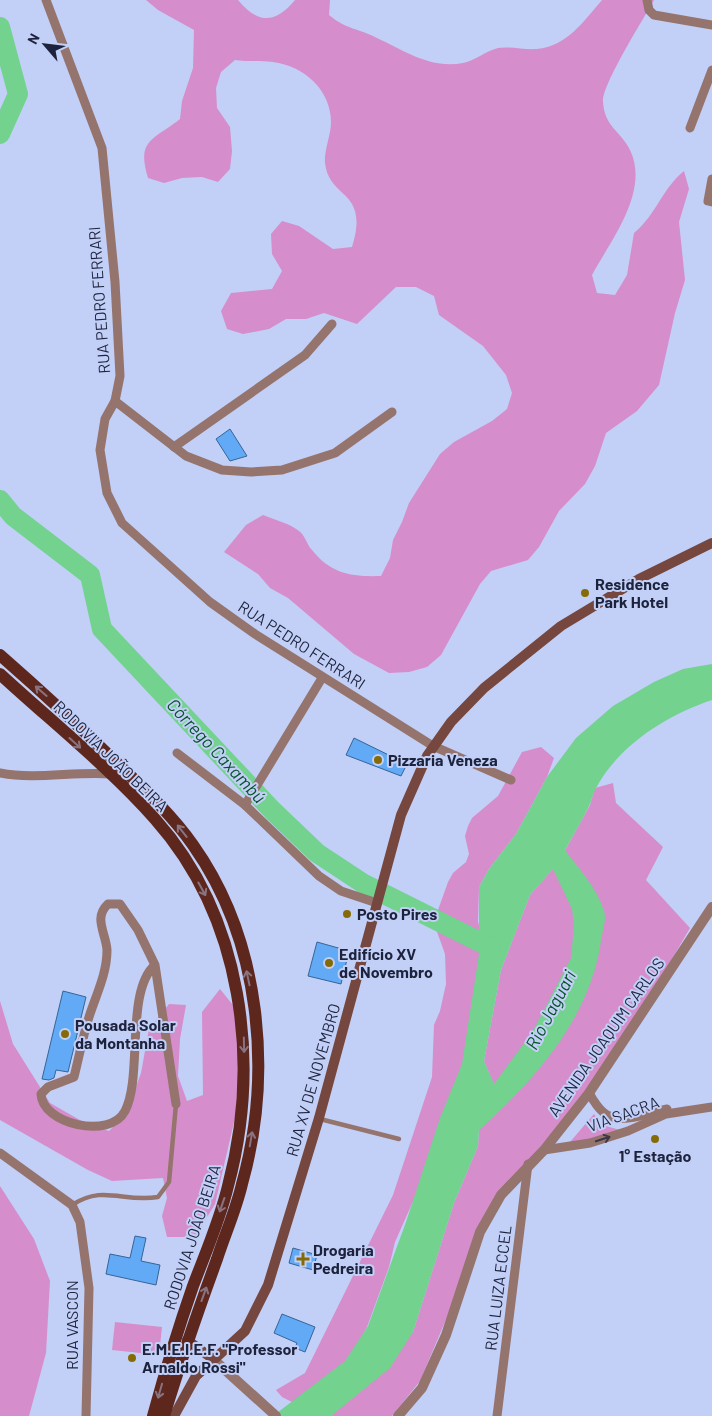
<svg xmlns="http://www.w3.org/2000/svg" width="712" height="1416" font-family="Barlow,sans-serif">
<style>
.green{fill:#d68dcc}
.water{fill:#72d28e;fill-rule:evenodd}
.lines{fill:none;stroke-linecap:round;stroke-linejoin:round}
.river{stroke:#72d28e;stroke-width:20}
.building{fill:#62a9f6;stroke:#366597}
.service{stroke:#94746d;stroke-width:4.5}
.minor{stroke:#94746d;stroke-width:9}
.tertiary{stroke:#94746d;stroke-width:10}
.secondary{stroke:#75473e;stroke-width:10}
.primary{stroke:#5d271e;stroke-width:12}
.oneway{stroke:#8a7380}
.oneway2{stroke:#3b3748}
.poi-dot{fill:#856b07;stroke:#c2cff7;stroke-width:2}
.labels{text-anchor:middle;stroke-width:4;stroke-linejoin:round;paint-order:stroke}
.street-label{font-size:16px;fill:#1d233c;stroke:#c2cff7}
.poi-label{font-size:16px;font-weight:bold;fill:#1d233c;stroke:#c2cff7;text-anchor:start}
.water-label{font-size:18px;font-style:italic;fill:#065227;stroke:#c2cff7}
</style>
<rect width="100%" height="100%" fill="#c2cff7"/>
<!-- green -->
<g class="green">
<path d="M146 0H238C258 24 275 24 295 0H330L329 15C347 30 358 28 377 38 405 51 430 69 463 63 474 61 486 51 498 48 510 46 524 50 537 49 567 46 583 22 602 0H654C643 20 603 83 603 101 604 127 621 131 630 150 650 191 611 240 592 275L597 293 615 295 627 275 634 233C657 214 661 190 684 171L689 189 679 222 685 280 675 313 659 385 637 411 606 433 595 466 585 484 559 511 539 547 528 560 491 571 480 584 441 655 427 667 409 672 389 673 354 654 288 598 270 588 258 574 224 552 246 525 263 515C275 520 289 523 299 531 305 535 307 545 312 550 331 574 352 577 381 576L390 558 393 540 402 522 409 503 440 454 454 442 492 421 507 409 512 393 506 375 483 346 439 315 434 296 416 287H396L357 324 324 313 306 319H286L269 329 243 334 227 329 221 311 231 293 272 289 282 271 272 254 271 234 282 221 299 226 333 249 352 247C370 189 329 200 325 163 324 150 331 135 331 122 331 90 304 66 273 62 261 60 248 62 235 60L221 72 216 88 217 108 230 127 232 151 230 169 218 182 202 177 182 178 164 183 148 178C136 139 154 140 180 119L182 101 193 68 194 30 158 10Z"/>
<path d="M541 747 554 758 547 777 516 834 489 869 479 887 478 921 484 949 468 1067 427 1170 395 1242 389 1267 367 1327 348 1361 300 1406 282 1397 276 1390 305 1373 393 1195 432 1077 434 1025 440 1011 446 984 445 954 436 929 438 910 448 882 453 873 466 862 469 854 465 836 468 826 472 818 498 796 522 752Z"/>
<path d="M613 783 616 803 663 847 646 880 690 928 652 993 582 1099 499 1194 420 1381 392 1416H331L413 1332 454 1203 478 1146 479 1130 494 1085 484 1061 501 970 530 895 558 863 590 805 595 788Z"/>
<path d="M220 989 245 1020 241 1092 215 1204 195 1237H167L162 1216 167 1198 163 1178 112 1181 88 1170 0 1120V1001L13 1044 50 1103 85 1123 109 1131 126 1114 141 1073 149 1029 169 1004 186 1005 180 1039 178 1076 187 1101 203 1095 202 1012Z"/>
<path d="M594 1114 602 1125 620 1130 575 1145 570 1142Z"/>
<path d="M0 1186 34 1239 50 1281 46 1353 29 1416H0Z"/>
<path d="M115 1322 162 1327 159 1355 112 1350Z"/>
</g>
<!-- water -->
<path class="water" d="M712 664V700C667 715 619 745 596 788 593 793 592 800 589 806 582 821 573 835 565 850 579 869 597 888 604 911 607 919 602 932 601 941 590 1018 535 1080 479 1130L478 1146 454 1203 413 1332 390 1368 331 1416H273L345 1361 368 1326 406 1222 440 1118 462 1064 479 954V887L489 869 516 834 547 777 576 738 613 706 654 682 683 669ZM553 869 572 909 574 925 571 958 533 1031 494 1084 484 1061 501 970 530 895Z"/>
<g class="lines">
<!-- river -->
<g class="river">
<path d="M0 27 18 94 0 134"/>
<path d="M0 500 13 516 90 575 102 629 272 810 317 853 364 884 490 947"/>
</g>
</g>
<!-- building -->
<g class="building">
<path d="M230 429 247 456 230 461 216 439Z"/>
<path d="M354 738 407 764 401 776 346 755Z"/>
<path d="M317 942 349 951 341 984 308 976Z"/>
<path d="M63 991 86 997 68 1072 56 1070 54 1078 49 1080 42 1079Z"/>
<path d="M135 1236 146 1238 141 1261 160 1265 156 1285 106 1274 110 1254 130 1258Z"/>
<path d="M293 1248 317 1255 313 1270 289 1263Z"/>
<path d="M282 1314 315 1327 305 1352 295 1348 297 1343 274 1333Z"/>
</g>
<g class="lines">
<!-- service -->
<g class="service">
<path d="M320 1119 399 1139"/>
<path d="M72 1205C104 1184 123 1203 158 1197L169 1182 176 1104"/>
</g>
<!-- minor -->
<g class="minor">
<path d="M46 0 102 148 115 282 120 376 115 401 105 419 100 450 107 493 122 523 210 602 255 634 433 746 511 780"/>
<path d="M647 0 649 10 654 15 712 25"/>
<path d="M690 128 712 70"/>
<path d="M712 179 708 201 712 202"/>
<path d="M115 401 186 456 222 470 251 472 282 470 335 453 392 412"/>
<path d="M174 447 305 355 332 324"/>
<path d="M177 753 245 805 319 876 341 891 377 903"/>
<path d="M0 773C36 780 75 771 111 774"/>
<path d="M245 805 322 678"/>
<path d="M155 965C125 991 143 1077 125 1111 110 1140 42 1124 41 1094L48 1087 74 1077C79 1057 83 1036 89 1017 96 995 107 974 107 950 106 933 93 918 108 904H120L138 930 155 965 176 1104"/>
<path d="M589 1093C593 1100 597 1107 603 1112 618 1126 650 1113 667 1109"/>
<path d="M544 1150 590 1143 628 1131 666 1114 712 1107"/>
<path d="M0 1153 72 1205 80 1222 89 1288 86 1416"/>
<path d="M497 1416 528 1164"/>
</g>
<!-- tertiary -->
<g class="tertiary">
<path d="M213 1359 276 1416"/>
<path d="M398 1416 422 1388 446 1335 480 1232 501 1195 544 1150 589 1093 712 907"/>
</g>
<!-- secondary -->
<g class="secondary">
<path d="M187 1340 213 1359"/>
<path d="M174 1416 196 1376 245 1331 268 1285 319 1118 401 815 427 756 451 722 484 688 561 626 639 579 712 543"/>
</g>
<!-- primary -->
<g class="primary">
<path d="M0 655C40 690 78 725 116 762 143 788 171 814 193 845 261 941 273 1073 242 1184 236 1210 225 1234 217 1259 198 1311 180 1363 164 1416"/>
<path d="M0 674C51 721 110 768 155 819 243 918 261 1062 228 1186 220 1220 205 1254 193 1286 178 1329 165 1372 153 1416"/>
</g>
</g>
<!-- one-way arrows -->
<defs><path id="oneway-shaft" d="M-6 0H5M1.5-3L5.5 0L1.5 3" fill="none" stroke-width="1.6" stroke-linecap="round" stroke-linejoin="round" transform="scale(1.25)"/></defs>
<g class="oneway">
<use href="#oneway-shaft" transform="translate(41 691) rotate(-139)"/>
<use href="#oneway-shaft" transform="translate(75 743) rotate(42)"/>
<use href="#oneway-shaft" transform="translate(182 831) rotate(-128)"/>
<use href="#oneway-shaft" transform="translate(202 889) rotate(61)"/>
<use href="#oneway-shaft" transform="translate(248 978) rotate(-102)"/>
<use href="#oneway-shaft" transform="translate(244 1045) rotate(89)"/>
<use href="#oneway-shaft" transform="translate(251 1139) rotate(-80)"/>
<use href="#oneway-shaft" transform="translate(222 1205) rotate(109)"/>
<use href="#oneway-shaft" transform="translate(204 1294) rotate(-70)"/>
<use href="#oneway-shaft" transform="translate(160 1391) rotate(106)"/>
</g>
<use class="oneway2" href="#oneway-shaft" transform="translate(603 1139) rotate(-18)"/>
<!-- markers -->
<g class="poi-dot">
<circle cx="585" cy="593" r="5"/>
<circle cx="378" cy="760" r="5"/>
<circle cx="347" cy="914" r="5"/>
<circle cx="329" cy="963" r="5"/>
<circle cx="65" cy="1034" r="5"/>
<circle cx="655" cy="1139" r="5"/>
<path d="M300.5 1251.5h5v5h5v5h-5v5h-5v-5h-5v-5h5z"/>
<circle cx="132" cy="1358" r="5"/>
</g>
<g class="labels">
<!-- street labels -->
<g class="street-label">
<text transform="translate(99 300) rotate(-94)" y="6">RUA PEDRO FERRARI</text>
<text transform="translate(302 645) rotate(33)" y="6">RUA PEDRO FERRARI</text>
<text transform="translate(111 756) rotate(44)" y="6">RODOVIA JOÃO BEIRA</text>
<text transform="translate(606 1037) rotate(-55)" y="6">AVENIDA JOAQUIM CARLOS</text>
<text transform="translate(313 1080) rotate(-74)" y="6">RUA XV DE NOVEMBRO</text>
<text transform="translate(623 1114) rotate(-20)" y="6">VIA SACRA</text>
<text transform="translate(192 1237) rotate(-72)" y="6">RODOVIA JOÃO BEIRA</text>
<text transform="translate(498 1288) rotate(-83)" y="6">RUA LUIZA ECCEL</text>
<text transform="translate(72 1325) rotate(-90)" y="6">RUA VASCON</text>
</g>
<!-- poi labels -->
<g class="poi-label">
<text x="595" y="590">Residence<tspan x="595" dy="18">Park Hotel</tspan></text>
<text x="388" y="766">Pizzaria Veneza</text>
<text x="357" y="920">Posto Pires</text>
<text x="339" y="960">Edifício XV<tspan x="339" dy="18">de Novembro</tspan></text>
<text x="75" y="1031">Pousada Solar<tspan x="75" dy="18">da Montanha</tspan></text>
<text x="655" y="1162" text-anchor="middle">1° Estação</text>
<text x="313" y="1256">Drogaria<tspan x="313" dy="18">Pedreira</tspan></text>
<text x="142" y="1355">E.M.E.I.E.F. "Professor<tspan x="142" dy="18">Arnaldo Rossi"</tspan></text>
</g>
<!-- water labels -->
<g class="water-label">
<text transform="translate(216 751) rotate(47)" y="6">Córrego Caxambú</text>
<text transform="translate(551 1010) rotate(-62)" y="6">Rio Jaguari</text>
</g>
</g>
<!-- north arrow -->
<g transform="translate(45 45) rotate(298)" stroke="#c2cff7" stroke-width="4" paint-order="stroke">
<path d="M0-4L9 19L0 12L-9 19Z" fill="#1d233c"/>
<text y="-8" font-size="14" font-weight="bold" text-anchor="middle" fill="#1d233c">N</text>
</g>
</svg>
